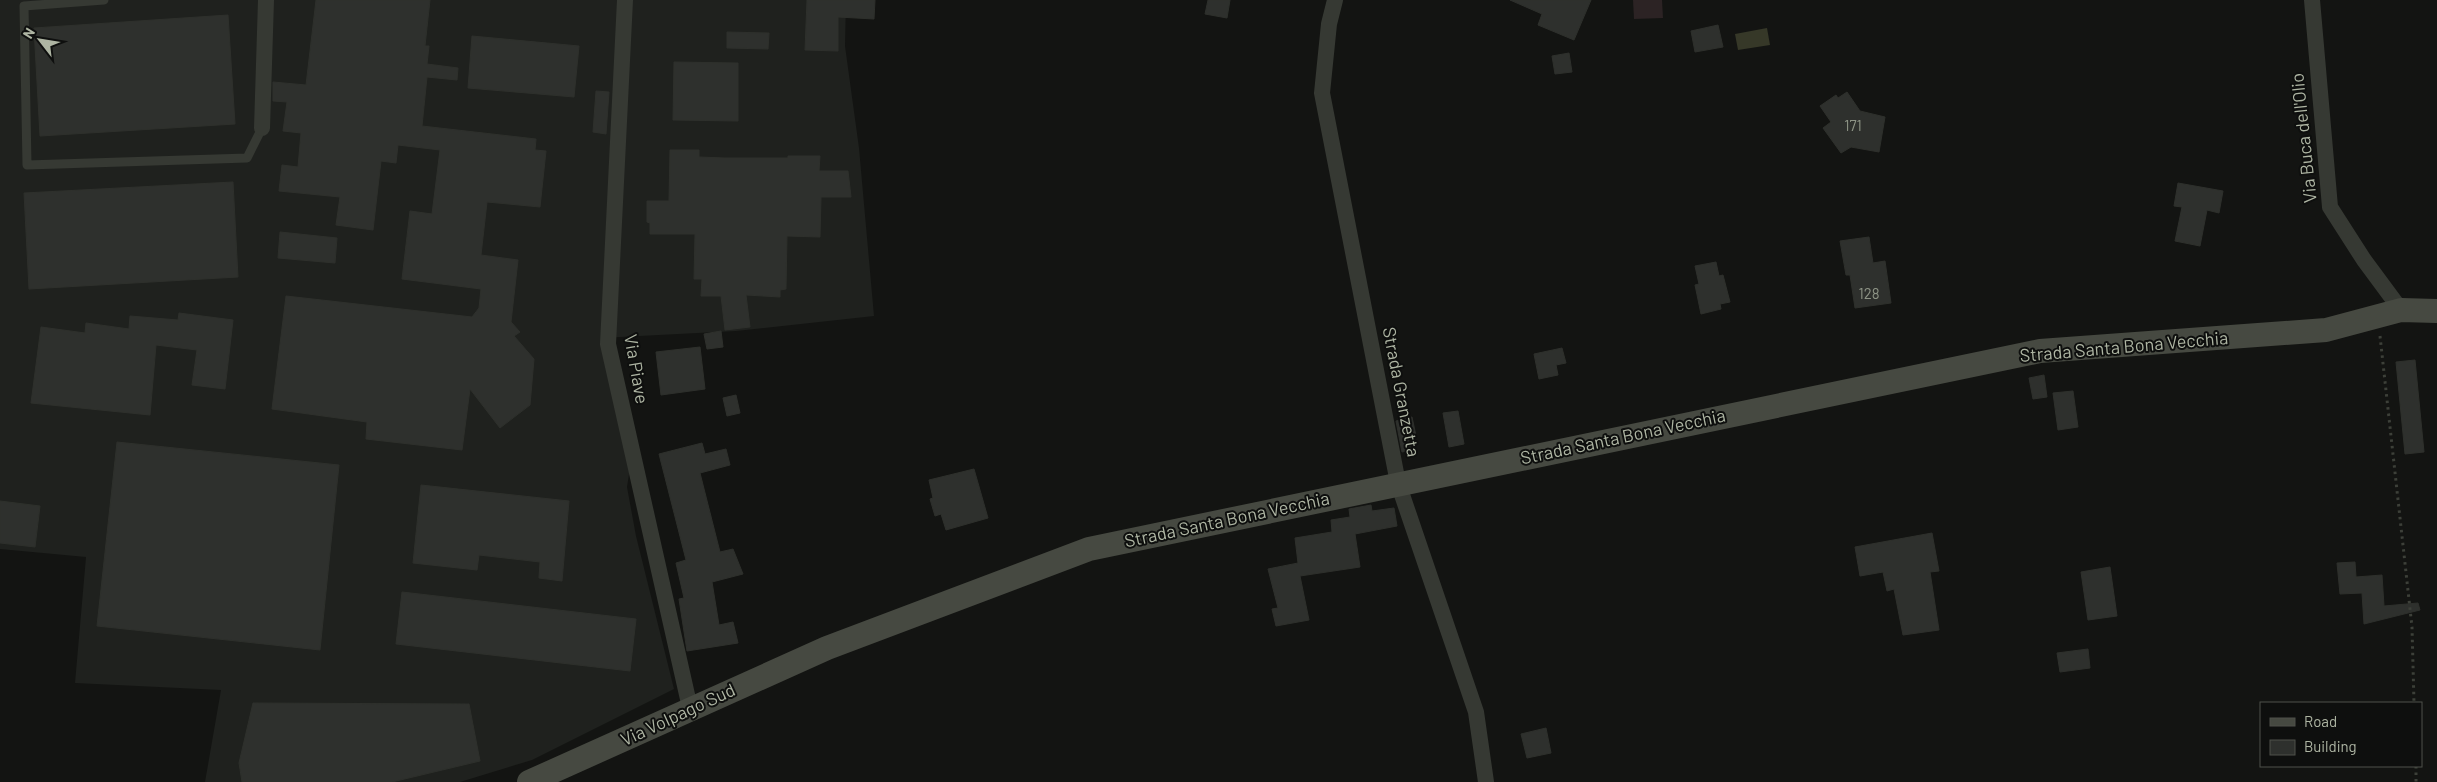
<svg xmlns="http://www.w3.org/2000/svg" width="2437" height="782" font-family="Barlow,sans-serif">
<style>
.built{fill:#1f211e}
.green{fill:#2c2324}
.water{fill:#363828}
.building{fill:#2e302d;stroke:#2e302c}
.lines{fill:none;stroke-linecap:round;stroke-linejoin:round}
.path{stroke:#3d4039;stroke-width:3;stroke-dasharray:2.5 4;stroke-linecap:butt}
.lane{stroke:#363933;stroke-width:9}
.street{stroke:#363933;stroke-width:16}
.secondary{stroke:#464941;stroke-width:24}
.labels{text-anchor:middle;stroke-width:4;stroke-linejoin:round;paint-order:stroke}
.number-label{font-size:15px;fill:#8e9486}
.street-label{font-size:18px;fill:#aeb5a3;stroke:#0e0f0e}
</style>
<rect width="100%" height="100%" fill="#131412"/>
<!-- built -->
<path class="built" d="M0 0H846L845 46 859 148 874 316 736 331 601 338 630 468 627 487 636 536 674 689 532 760 460 782H205L221 690 75 683 86 557 0 549Z"/>
<!-- green -->
<path class="green" d="M1633 0H1662L1663 18 1634 19Z"/>
<!-- water -->
<path class="water" d="M1767 28 1770 45 1738 50 1735 34Z"/>
<!-- building -->
<g class="building">
<path d="M316 0H430L425 46H429L427 64 458 68 457 80 427 77 422 126 536 139 535 150 546 151 540 207 487 202 481 255 518 260 511 322 520 332 514 336 534 359 530 405 500 428 470 389 462 450 366 439 367 422 272 409 286 296 472 317 479 308 481 289 402 279 410 211 432 214 440 150 398 145 396 163 381 161 373 230 336 225 340 197 279 191 282 165 298 167 301 133 283 131 287 102 273 101V82L306 85Z"/>
<path d="M807 0H875L874 19 838 17V51L805 50Z"/>
<path d="M1208 0H1230L1227 18 1205 14Z"/>
<path d="M1510 0H1591L1574 40 1538 25 1542 14Z"/>
<path d="M228 15 235 124 40 136 34 28Z"/>
<path d="M1718 25 1723 47 1695 52 1691 31Z"/>
<path d="M727 32 769 33 768 49 727 48Z"/>
<path d="M472 36 579 46 574 97 468 88Z"/>
<path d="M1569 53 1572 72 1555 74 1552 56Z"/>
<path d="M674 62 738 63V121L673 120Z"/>
<path d="M596 91 609 92 606 134 593 132Z"/>
<path d="M1847 92 1860 111 1885 117 1879 152 1851 147 1841 153 1823 128 1831 122 1820 106 1836 95 1838 98Z"/>
<path d="M670 150H699V157L725 158H788V156H820L819 171H848L851 197H821L820 237 787 236 786 289 780 290V297L746 295 750 327 725 330 721 296H701L702 279H694L695 234H650V223L647 222V201H669Z"/>
<path d="M233 182 238 277 29 289 24 193Z"/>
<path d="M2178 183 2223 191 2219 213 2207 210 2200 246 2175 241 2182 207 2174 206Z"/>
<path d="M280 232 337 238 335 263 278 258Z"/>
<path d="M1869 237 1873 263 1885 261 1891 303 1855 308 1850 275H1846L1840 241Z"/>
<path d="M1716 262 1719 276 1723 275 1730 302 1720 304 1721 309 1701 314 1695 285 1699 284 1695 266Z"/>
<path d="M179 313 233 320 225 389 192 385 197 350 156 345 150 415 31 403 41 327 85 333 86 323 129 329 130 316 178 320Z"/>
<path d="M721 331 723 347 707 349 704 334Z"/>
<path d="M700 347 705 389 661 395 656 352Z"/>
<path d="M1562 348 1566 363 1556 365 1558 375 1539 379 1534 354Z"/>
<path d="M2415 360 2424 452 2405 454 2396 362Z"/>
<path d="M2044 375 2047 397 2033 399 2029 378Z"/>
<path d="M2073 391 2078 427 2058 430 2053 393Z"/>
<path d="M736 395 740 413 727 416 723 398Z"/>
<path d="M1458 411 1464 444 1449 447 1443 413Z"/>
<path d="M1412 417 1416 436 1408 438 1411 450 1402 452 1396 421Z"/>
<path d="M117 442 339 465 320 650 97 626Z"/>
<path d="M702 443 705 454 726 449 730 465 700 473 720 552 733 549 743 574 712 582 719 625 733 622 738 643 687 651 679 599 684 598 676 563 686 560 659 454Z"/>
<path d="M974 469 988 518 946 530 941 514 935 516 930 499 933 498 929 480Z"/>
<path d="M421 485 569 501 562 581 539 578 540 562 479 555 477 570 413 563Z"/>
<path d="M0 501 40 506 35 547 0 543Z"/>
<path d="M1371 505 1372 511 1394 508 1397 526 1355 534 1360 567 1300 576 1309 620 1276 626 1272 609 1278 608 1268 569 1298 563 1295 538 1332 532 1331 520 1350 517 1349 509Z"/>
<path d="M1932 533 1939 571 1930 572 1939 630 1903 635 1894 589 1887 591 1883 572 1860 576 1855 547Z"/>
<path d="M2355 562 2356 577 2382 575 2384 606 2418 603 2420 610 2364 624 2362 593 2340 594 2337 563Z"/>
<path d="M2110 567 2117 616 2088 620 2081 572Z"/>
<path d="M402 592 636 619 630 671 396 644Z"/>
<path d="M2088 649 2090 668 2060 672 2057 653Z"/>
<path d="M253 703 469 704 480 761 392 782H242L239 763Z"/>
<path d="M1546 728 1551 753 1527 758 1521 734Z"/>
</g>
<g class="lines">
<!-- path -->
<g class="path">
<path d="M2380 336 2412 627 2414 703"/>
<path d="M2416 766V782"/>
</g>
<!-- lane -->
<path class="lane" d="M104 0 24 6 27 165 247 158 262 128"/>
<!-- street -->
<g class="street">
<path d="M625 0 608 344 690 708"/>
<path d="M1335 0 1329 24 1322 93 1398 483 1476 712 1486 782"/>
<path d="M2312 0 2330 207 2364 260 2401 310"/>
<path d="M262 128 266 0"/>
</g>
<!-- secondary -->
<path class="secondary" d="M529 782 827 648 1089 549 2040 351 2326 330 2401 310 2437 311"/>
</g>
<g class="labels">
<!-- number labels -->
<g class="number-label">
<text x="1853" y="131">171</text>
<text x="1869" y="299">128</text>
</g>
<!-- street labels -->
<g class="street-label">
<text transform="translate(2304 138) rotate(-96)" y="6">Via Buca dell'Olio</text>
<text transform="translate(2124 347) rotate(-5)" y="6">Strada Santa Bona Vecchia</text>
<text transform="translate(636 369) rotate(80)" y="6">Via Piave</text>
<text transform="translate(1401 392) rotate(79)" y="6">Strada Granzetta</text>
<text transform="translate(1623 437) rotate(-12)" y="6">Strada Santa Bona Vecchia</text>
<text transform="translate(1227 520) rotate(-12)" y="6">Strada Santa Bona Vecchia</text>
<text transform="translate(678 715) rotate(-25)" y="6">Via Volpago Sud</text>
</g>
</g>
<!-- legend -->
<rect x="2260" y="702" width="162" height="65" fill="#0e0f0e" stroke="#4e514a"/>
<rect x="2270" y="718" width="25" height="8" fill="#464941" stroke="#4e514a"/>
<text x="2304" y="727" font-size="15" fill="#aeb5a3">Road</text>
<rect x="2270" y="740" width="25" height="15" fill="#2e302d" stroke="#4e514a"/>
<text x="2304" y="752" font-size="15" fill="#aeb5a3">Building</text>
<!-- north arrow -->
<g transform="translate(40 40) rotate(301)" stroke="#0e0f0e" stroke-width="4" paint-order="stroke">
<path d="M0-4L9 19L0 12L-9 19Z" fill="#aeb5a3"/>
<text y="-8" font-size="14" font-weight="bold" text-anchor="middle" fill="#aeb5a3">N</text>
</g>
</svg>
